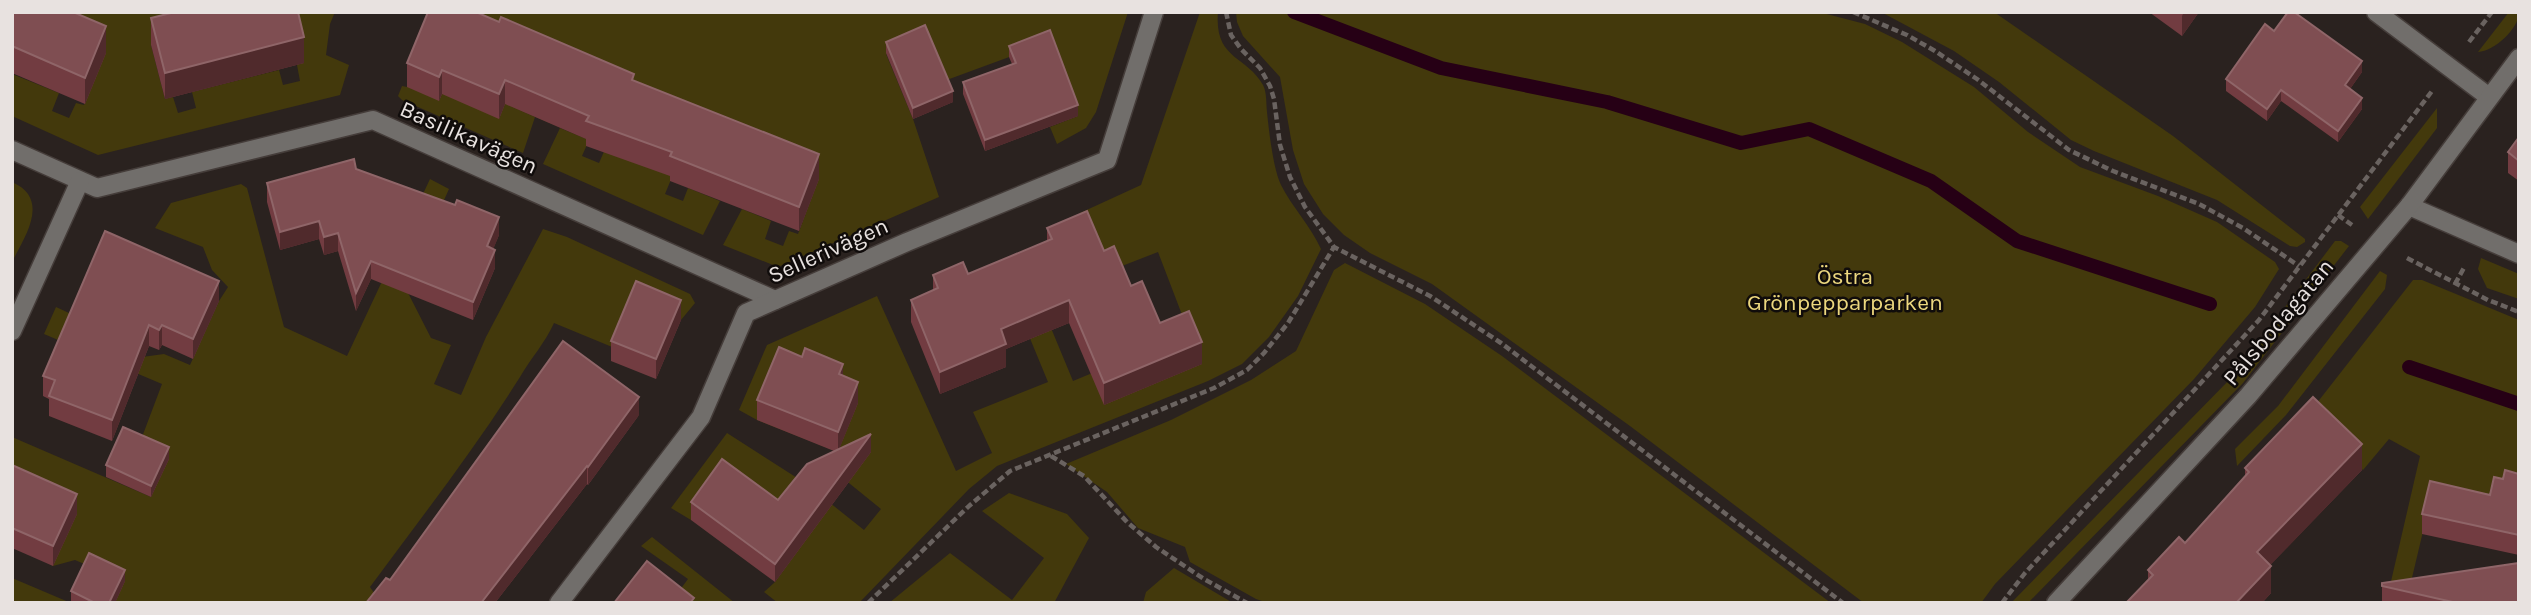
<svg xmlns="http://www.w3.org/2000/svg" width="2531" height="615" font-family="Karla,sans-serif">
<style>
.green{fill:#43390c}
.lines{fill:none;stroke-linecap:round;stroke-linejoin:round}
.stream{stroke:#260015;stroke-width:14}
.minor-casing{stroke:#453d3a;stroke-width:21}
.path{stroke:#6a6360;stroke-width:4.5;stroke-dasharray:7 3.5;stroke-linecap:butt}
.minor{stroke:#716e6b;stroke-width:18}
.wall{fill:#723c41}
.shaded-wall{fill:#502a2c}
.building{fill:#7f4e52;stroke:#8f6568;stroke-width:2}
.labels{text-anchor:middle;stroke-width:5;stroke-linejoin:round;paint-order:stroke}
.street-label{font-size:23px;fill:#e8e2e0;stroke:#100c0b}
.park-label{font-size:23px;fill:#ecd77e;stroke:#100c0b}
</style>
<rect width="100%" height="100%" fill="#2a221f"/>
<!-- green -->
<g class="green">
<path d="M12 12H277L151 45 165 99 173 97 178 113 196 108 192 92 279 70 283 85 300 81 297 65 304 62 291 12H335L330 24 326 55 349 65 340 95 98 155 12 116V74L59 93 52 111 69 118 76 103 84 105 105 53Z"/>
<path d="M479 12H1128L1096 112 1086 128 1057 144 1050 127 1078 116 1050 42 944 81 886 54 913 119 939 197 778 267 723 245 742 209 771 221 765 239 783 246 789 231 798 234 819 178 672 177 665 194 683 201 688 188 720 201 703 235 543 164 560 128 589 140 582 156 599 163 606 147 505 104 535 117 523 153 402 100 398 96 402 86 407 87 468 33Z"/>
<path d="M1200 12H1218C1214 60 1246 55 1263 85 1267 93 1266 103 1267 112 1269 131 1273 168 1281 185 1292 207 1310 225 1321 249L1298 296 1269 337 1242 364 1208 381 997 466 969 489 859 603H778L764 592 775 582 806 539 691 520 671 508 727 433 805 483 864 530 881 509 823 462 838 452 757 420 739 410 767 345 877 296 956 471 992 453 973 412 1048 382 1029 336 1051 328 1073 381 1189 333 1158 252 1104 273 1080 213 1141 185Z"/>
<path d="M1236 12H1819L1865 24 1902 42 1974 87 2028 132 2080 167 2158 196 2217 222 2275 262 2279 269 2255 307 2194 379 1995 584 1981 603H1864L1630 426 1432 284 1370 253 1344 235 1323 214 1304 184 1293 150 1280 77 1243 36 1237 22Z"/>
<path d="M1881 12H1994L2173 136 2305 239V242L2297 247 2290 246 2217 200 2094 151 2071 140 1999 82 1954 51Z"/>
<path d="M2509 12H2519C2519 29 2494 51 2478 52Z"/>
<path d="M2437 108V128L2368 219 2360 207Z"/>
<path d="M430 179 449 189 405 287 431 338 451 345 434 384 461 395 486 337 543 229 567 237 690 294 695 303 681 320 636 302 617 349 554 323C545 343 531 358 520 377 474 450 421 518 370 587L381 603H115L124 581 75 560 53 566 12 486V437L151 497 139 445 162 384 44 334 56 307 119 336 142 357 164 354 190 365 219 301 228 287 212 270 203 247 155 228 171 203 241 184 247 188 284 327 347 356Z"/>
<path d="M12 182C51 199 25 236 12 262Z"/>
<path d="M2335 241H2341L2349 246 2243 383 2028 603H2011L2233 376Z"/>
<path d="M2481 258 2519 274V299L2487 288 2478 269Z"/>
<path d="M1345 263 1425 304 1502 356 1831 603H1268L1256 599 1190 562 1185 547 1138 528 1107 492 1066 464 1171 420 1251 380 1296 351 1334 270Z"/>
<path d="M2380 271 2387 275 2385 289 2286 415 2237 466 2235 449 2278 406Z"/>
<path d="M2413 280H2422L2519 320V494L2503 499 2430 502 2406 603H2386L2420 456 2389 439 2363 470 2313 423V408Z"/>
<path d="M1009 493 1067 514 1089 538 1054 603H889L950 553 1012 600 1044 558 982 511Z"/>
<path d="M652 537 735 603H695L679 591 688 579 641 546Z"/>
<path d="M1174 568 1233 603H1143L1146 592Z"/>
<path d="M12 578 71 603H12Z"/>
</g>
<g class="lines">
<!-- stream -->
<g class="stream">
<path d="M1294 12 1441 68 1607 102 1741 143 1809 129 1931 181 2017 241 2210 304"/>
<path d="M2409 367 2519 404"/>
</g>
<defs>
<g id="minor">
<path d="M2376 12 2489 97"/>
<path d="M12 150 97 188 373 120 775 300"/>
<path d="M2409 206 2519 254"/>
<path d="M12 331 80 181"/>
<path d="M559 603 701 417 746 313 907 242 1107 160 1154 12"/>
<path d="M2056 603 2248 396 2409 206 2519 58"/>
</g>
</defs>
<!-- minor casing -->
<use href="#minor" class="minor-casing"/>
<!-- path -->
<g class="path">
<path d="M1226 12 1231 35 1241 49 1260 68 1270 86 1274 99 1280 145 1290 177 1305 207 1334 247 1430 296 1501 343 1843 603"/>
<path d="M1853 12 1907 35 1935 51 1977 79 2069 150 2113 171 2199 204 2243 228 2299 266"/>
<path d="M2469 42 2492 12"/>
<path d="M2338 215 2352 225"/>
<path d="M2407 258 2488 300 2519 312"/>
<path d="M2455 284 2465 266"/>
<path d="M1051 456 1084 476 1127 522 1156 547 1204 579 1247 603"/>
<path d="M868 603 969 506 1010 471 1214 388 1247 370 1264 353 1288 323 1334 247"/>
<path d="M2002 603 2025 573 2259 320 2432 91"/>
</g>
<!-- minor -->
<use href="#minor" class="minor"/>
</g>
<!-- wall -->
<g class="wall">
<path d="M12 12 106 53 85 104 12 73Z"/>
<path d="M2149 12H2199L2182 36Z"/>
<path d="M151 18 304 63 165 99 151 45Z"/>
<path d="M2274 31 2362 72 2350 89 2362 109 2338 142 2281 101 2267 121 2226 91V79Z"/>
<path d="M886 42 953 102 913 119 886 53Z"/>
<path d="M1009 46 1078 116 985 151 963 94V82L1012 64 1009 57Z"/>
<path d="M407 63 634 81 819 179 799 231 670 181V176L586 146V139L505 104 499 119 442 94 439 101 407 87Z"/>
<path d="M2519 137V181L2508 173V152Z"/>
<path d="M356 169 499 235 493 249 495 268 473 320 371 279 356 311 338 251 324 255 319 239 280 250 267 202V183Z"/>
<path d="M1047 228 1104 251 1160 323 1202 364 1104 405 1069 323 1006 349V367L940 394 911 322V300L933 291V275L968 274 1047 241Z"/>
<path d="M105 231 219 301 193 359 162 345 159 350 149 346 112 441 49 416V399L43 396V376Z"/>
<path d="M681 320 656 379 611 361V341Z"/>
<path d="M843 376 858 403 839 449 871 452 775 582 691 520V502L778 500 834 451 757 420V400Z"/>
<path d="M639 415 588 485 587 484 495 603H366L390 580Z"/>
<path d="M169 459 151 497 106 477V465Z"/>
<path d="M12 465 77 514 53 566 12 548Z"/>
<path d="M2245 468 2362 470 2270 565 2271 593 2262 603H2126L2148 580V570L2185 543 2245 477Z"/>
<path d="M2519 474V555L2422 534V514L2490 495 2503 479Z"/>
<path d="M125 581 115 603H71V591Z"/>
<path d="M2382 583 2519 603H2382Z"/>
</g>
<!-- shaded-wall -->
<g class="shaded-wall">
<path d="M2184 12H2199L2182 36V16Z"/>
<path d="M106 26V53L85 104V78Z"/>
<path d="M304 37V63L165 99V73Z"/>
<path d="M2362 61V72L2345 96V85Z"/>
<path d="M442 70V94L439 101V77Z"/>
<path d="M505 80V104L499 119V94Z"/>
<path d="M2281 90V101L2267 121V109Z"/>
<path d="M953 91V102L913 119V108Z"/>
<path d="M2362 98V109L2338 142V131Z"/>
<path d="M1078 105V116L985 151V140Z"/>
<path d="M819 154V179L799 231V207Z"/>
<path d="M499 217V235L487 265V246Z"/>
<path d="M319 221V239L280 250V232Z"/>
<path d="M338 233V251L324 255V237Z"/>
<path d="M495 250V268L473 320V302Z"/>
<path d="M371 261V279L356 311V293Z"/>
<path d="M219 281V301L193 359V339Z"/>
<path d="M681 300V320L656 379V359Z"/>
<path d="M1069 300V323L1006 349V367L940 394V372L1001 329Z"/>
<path d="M149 325V346L112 441V420Z"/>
<path d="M162 325V345L159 350V330Z"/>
<path d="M1202 342V364L1104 405V383Z"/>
<path d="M843 364V384L839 374Z"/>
<path d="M858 382V403L838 452V432Z"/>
<path d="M639 397V415L588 485V467Z"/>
<path d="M871 434V452L775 582V564Z"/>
<path d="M2362 444V470L2257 579V552Z"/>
<path d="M169 447V459L151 497V486Z"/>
<path d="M587 466V484L495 603H481Z"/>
<path d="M77 494V514L53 566V546Z"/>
<path d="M2271 566V593L2262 603H2236Z"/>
<path d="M125 570V581L115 603H109Z"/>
</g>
<!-- building -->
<g class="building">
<path d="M12 12H73L106 26 85 78 12 46Z"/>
<path d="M175 12H298L304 37 165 73 151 18Z"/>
<path d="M428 12H476L499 22 501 17 634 74 632 80 819 154 799 207 670 156 672 152 586 121 589 116 505 80 499 94 442 70 439 77 407 63Z"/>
<path d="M2288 12H2294L2362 61 2345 85 2362 98 2338 131 2281 90 2267 109 2226 79 2265 24 2274 31Z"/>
<path d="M925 25 953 91 913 108 886 42Z"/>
<path d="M1050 30 1078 105 985 140 963 82 1016 63 1009 46Z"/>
<path d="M2519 137V161L2508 152Z"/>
<path d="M354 159 356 169 455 205 457 200 499 217 487 246 495 250 473 302 371 261 356 293 338 233 324 237 319 221 280 232 267 183Z"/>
<path d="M1087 211 1104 251 1114 246 1131 286 1142 281 1160 323 1189 311 1202 342 1104 383 1069 300 1001 329 1006 344 940 372 911 300 938 288 933 275 963 262 968 274 1052 239 1047 228Z"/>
<path d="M105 231 219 281 193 339 162 325 159 330 149 325 112 420 49 396 55 380 43 376Z"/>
<path d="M636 281 681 300 656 359 611 341Z"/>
<path d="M563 341 639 397 588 467 587 466 481 603H366L386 578 390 580Z"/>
<path d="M779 347 802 357 805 348 843 364 839 374 858 382 838 432 757 400Z"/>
<path d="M2313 397 2362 444 2257 552 2271 566 2236 603H2126L2153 575 2148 570 2179 537 2185 543 2249 472 2245 468Z"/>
<path d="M123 427 169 447 151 486 106 465Z"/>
<path d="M871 434 775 564 691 502 722 459 778 500 807 464Z"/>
<path d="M12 465 77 494 53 546 12 528Z"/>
<path d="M2505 470 2519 474V535L2422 514 2430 481 2490 495 2494 477 2503 479Z"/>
<path d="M89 553 125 570 109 603H95L71 591Z"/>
<path d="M647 561 694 598 690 603H614Z"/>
<path d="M2519 563V603H2457L2382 586V583Z"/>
</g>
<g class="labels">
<!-- street labels -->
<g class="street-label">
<text transform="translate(469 137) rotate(24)" y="8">Basilikavägen</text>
<text transform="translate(828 250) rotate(-24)" y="8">Sellerivägen</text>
<text transform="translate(2278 322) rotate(-50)" y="8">Pålsbodagatan</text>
</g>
<!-- park labels -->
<g class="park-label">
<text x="1845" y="284">Östra<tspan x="1845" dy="26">Grönpepparparken</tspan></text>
</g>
</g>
<!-- border -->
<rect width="2531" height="615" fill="none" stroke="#e8e2e0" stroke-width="28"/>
</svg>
